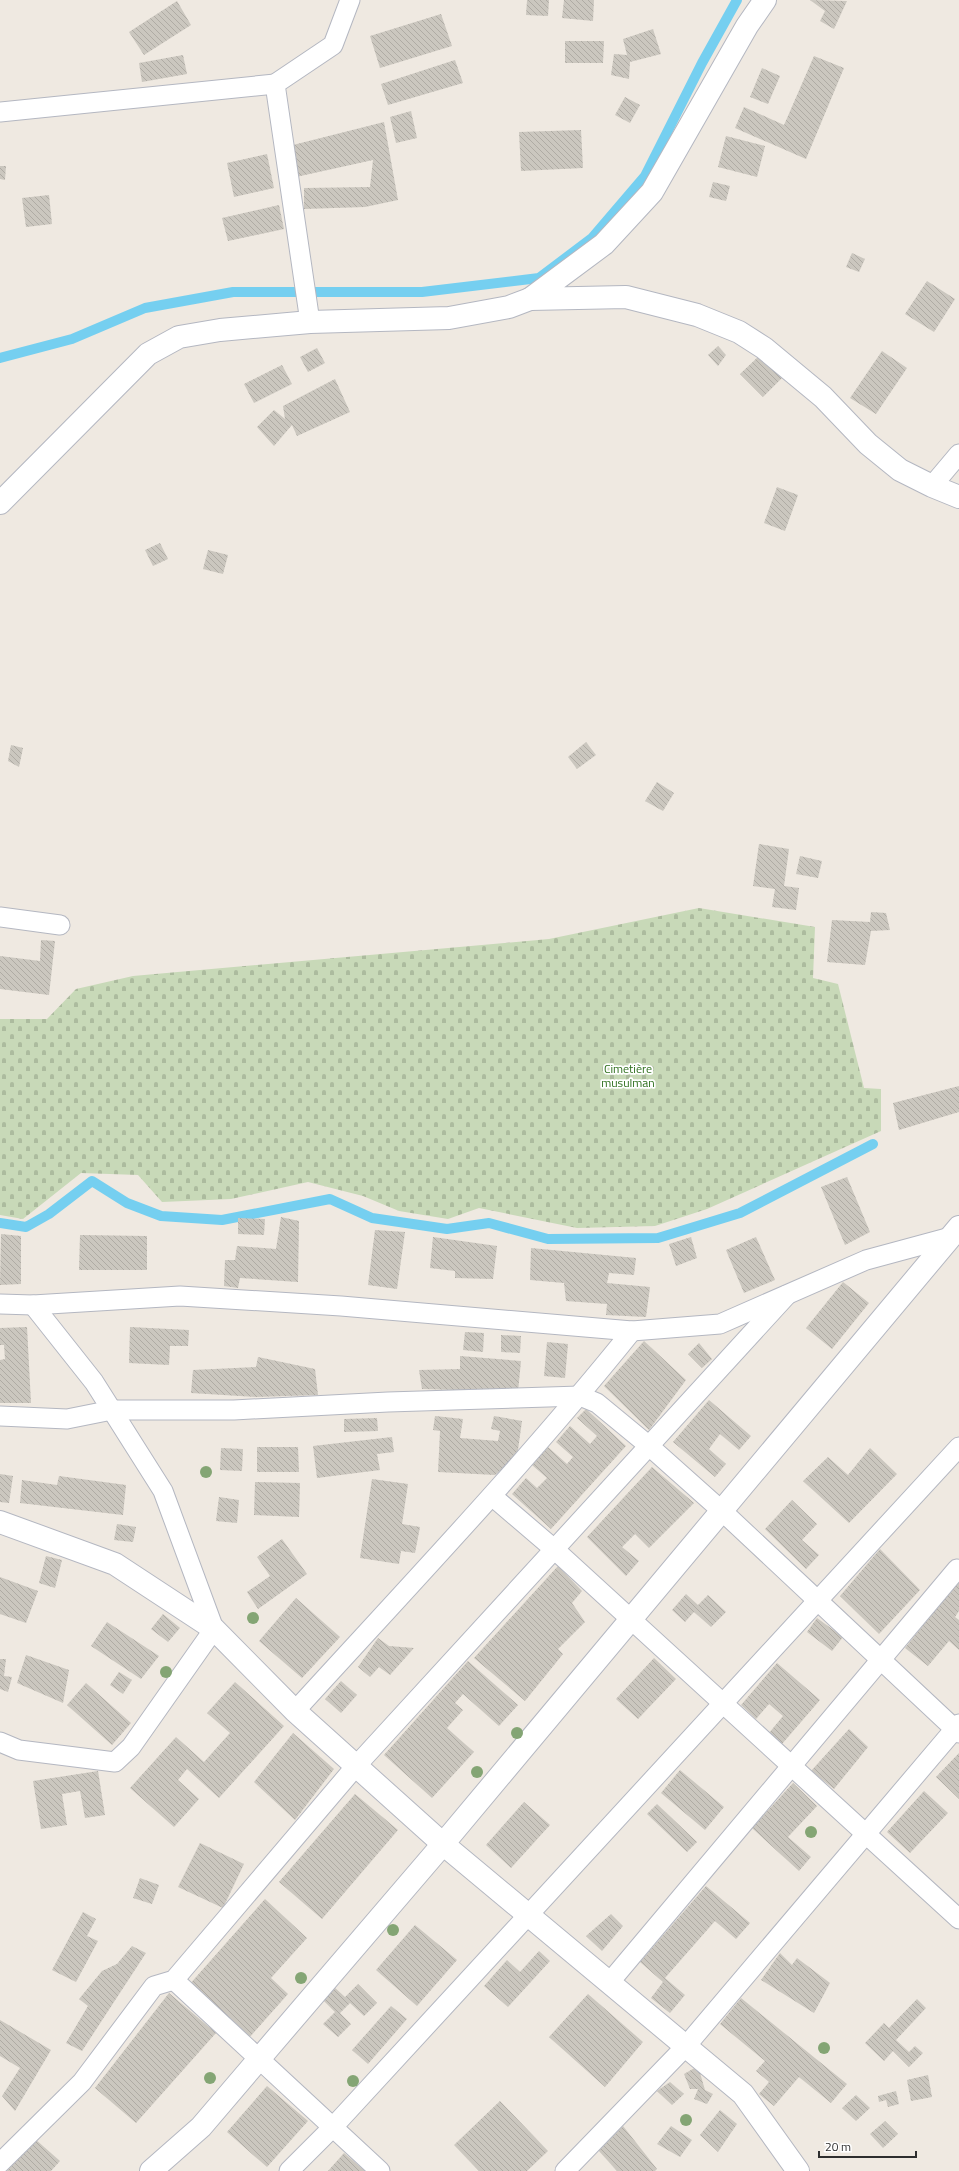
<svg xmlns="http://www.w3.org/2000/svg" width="959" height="2171" font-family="'Titillium Web',sans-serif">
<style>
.cemetery{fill:url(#cemetery-stones)}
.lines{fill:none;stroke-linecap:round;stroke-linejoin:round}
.stream{stroke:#75cff0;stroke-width:10}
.building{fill:url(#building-back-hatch)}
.service-casing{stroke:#b4b7c1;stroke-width:21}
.minor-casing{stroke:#b4b7c1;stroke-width:24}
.service{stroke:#fff;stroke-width:19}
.minor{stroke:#fff;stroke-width:22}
.tree{fill:#84a574}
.labels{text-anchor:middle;stroke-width:3.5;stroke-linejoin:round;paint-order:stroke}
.park-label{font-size:12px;fill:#2c6e1b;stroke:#fff}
</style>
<defs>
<pattern id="cemetery-stones" width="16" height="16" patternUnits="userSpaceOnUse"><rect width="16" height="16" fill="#c8d9b8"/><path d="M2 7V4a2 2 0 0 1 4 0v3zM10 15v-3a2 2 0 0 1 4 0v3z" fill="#acbb9e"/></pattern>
<pattern id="building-back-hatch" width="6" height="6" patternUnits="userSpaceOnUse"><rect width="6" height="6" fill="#cbc7bf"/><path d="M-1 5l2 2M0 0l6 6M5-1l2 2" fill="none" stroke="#afaba4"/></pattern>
</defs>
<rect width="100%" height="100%" fill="#efe9e1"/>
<!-- cemetery -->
<path class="cemetery" d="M699 908 815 927 813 978 838 984 864 1088 881 1089V1131L707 1209 655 1226 577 1228 479 1208 448 1219 399 1211 363 1196 308 1182 231 1199 162 1202 138 1175 81 1173 23 1219 0 1215V1019H47L76 989 133 976 549 939Z"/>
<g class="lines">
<!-- stream -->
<g class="stream">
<path d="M0 358 72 339 145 308 233 292H422L539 278 592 238 645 176 702 63 737 0"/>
<path d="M0 1223 26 1227 49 1214 92 1181 127 1203 161 1216 222 1220 330 1199 372 1218 447 1229 489 1223 548 1239 658 1238 740 1213 873 1144"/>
</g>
</g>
<!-- building -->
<g class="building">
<path d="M527 0H549L548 16 526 15Z"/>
<path d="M564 0H594L593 21 562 18Z"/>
<path d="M810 0 847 1 834 29 820 21 825 11Z"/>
<path d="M177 1 191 25 144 55 129 32Z"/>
<path d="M441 14 452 46 380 68 370 36Z"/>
<path d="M653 29 661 54 630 62 629 79 611 75 614 54 627 55 623 39Z"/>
<path d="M565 41H604L603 63H565Z"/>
<path d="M183 55 187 74 142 82 139 63Z"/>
<path d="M814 56 844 68 806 159 735 128 744 107 784 125Z"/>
<path d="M455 60 463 83 388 105 381 84Z"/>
<path d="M762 68 780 76 768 104 750 97Z"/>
<path d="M625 97 640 105 630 123 615 115Z"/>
<path d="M411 111 417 138 396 143 390 117Z"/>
<path d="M384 122 398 200 365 207 304 209V188L370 187 373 160 296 177 289 146Z"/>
<path d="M581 130 583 168 521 171 519 132Z"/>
<path d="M726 136 765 146 757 177 718 167Z"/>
<path d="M267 154 274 188 234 197 227 163Z"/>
<path d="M0 166H6L5 180 0 179Z"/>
<path d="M713 182 730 186 726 201 709 197Z"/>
<path d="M49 195 52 224 26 227 22 198Z"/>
<path d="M279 205 284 229 228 241 222 218Z"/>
<path d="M852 253 865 259 859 272 846 267Z"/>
<path d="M927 281 955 299 934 332 905 314Z"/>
<path d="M718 346 726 355 718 366 708 355Z"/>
<path d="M317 348 325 363 308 372 300 357Z"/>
<path d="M882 351 907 368 876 414 850 398Z"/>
<path d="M759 356 782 378 763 397 740 374Z"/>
<path d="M282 365 292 384 254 403 244 384Z"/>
<path d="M335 379 350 412 297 436 292 425 274 446 257 427 274 410 285 419 283 406Z"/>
<path d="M777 487 798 495 785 531 764 523Z"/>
<path d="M160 543 168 559 153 566 145 550Z"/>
<path d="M208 550 228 555 223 574 203 569Z"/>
<path d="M586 742 596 755 577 769 568 757Z"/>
<path d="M11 745 23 748 19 767 8 761Z"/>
<path d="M657 782 674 793 663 811 645 801Z"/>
<path d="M759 844 789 849 784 886 799 888 796 910 772 907 775 889 753 886Z"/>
<path d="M800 856 822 861 818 878 796 874Z"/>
<path d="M871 912 886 913 890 930 871 931 865 965 827 962 832 920 870 922Z"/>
<path d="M41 940 55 941 49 995 0 989V956L40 961Z"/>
<path d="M959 1086V1112L899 1130 893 1103Z"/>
<path d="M847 1177 870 1232 845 1245 821 1187Z"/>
<path d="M281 1217 299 1221 298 1282 240 1278 238 1288 224 1286 225 1260H235L237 1246 276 1249Z"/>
<path d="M238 1218 265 1219 264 1235 238 1234Z"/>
<path d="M375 1230 405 1232 397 1289 368 1285Z"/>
<path d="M1 1234 21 1236V1284L0 1285Z"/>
<path d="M80 1235 147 1236V1270H79Z"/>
<path d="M433 1237 497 1246 493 1279 455 1278V1271L430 1268Z"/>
<path d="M691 1237 697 1258 676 1266 669 1244Z"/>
<path d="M756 1237 775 1280 744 1293 726 1250Z"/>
<path d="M531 1248 636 1258 634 1275 609 1273 607 1283 650 1287 646 1317 606 1315 607 1304 566 1301 564 1283 530 1280Z"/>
<path d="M843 1282 869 1303 832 1349 806 1328Z"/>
<path d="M27 1327 31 1403H0V1360L5 1359 4 1345H0V1328Z"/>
<path d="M130 1327 189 1330 188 1346H170L169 1365 129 1363Z"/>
<path d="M465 1332 484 1333 483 1352 463 1350Z"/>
<path d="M501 1335 521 1336 520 1353 501 1352Z"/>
<path d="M644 1341 686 1380 649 1430 604 1386Z"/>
<path d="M547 1342 568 1344 565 1378 544 1376Z"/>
<path d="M699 1343 712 1359 702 1368 688 1354Z"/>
<path d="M460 1356 521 1361 518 1392 422 1389 419 1370 460 1369Z"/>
<path d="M258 1357 315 1369 318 1395 256 1397 191 1393 193 1370 256 1367Z"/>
<path d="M709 1400 751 1436 739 1450 720 1434 709 1449 726 1464 715 1477 673 1442Z"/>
<path d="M586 1409 626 1446 551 1529 512 1494 526 1478 537 1488 547 1478 532 1465 548 1447 567 1464 573 1457 556 1442 570 1426 590 1444 597 1436 577 1418Z"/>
<path d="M435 1416 463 1419 460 1438 498 1441 500 1431 491 1429 494 1416 522 1421 517 1457 495 1475 438 1472 440 1431 433 1430Z"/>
<path d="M377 1418 378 1431 344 1432V1419Z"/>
<path d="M392 1437 394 1452 377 1454 380 1470 317 1478 313 1446Z"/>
<path d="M257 1447H298L299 1472H257Z"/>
<path d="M221 1448 243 1449 242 1471 220 1470Z"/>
<path d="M870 1448 897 1474 849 1523 803 1481 828 1457 848 1475Z"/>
<path d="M652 1467 694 1503 649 1548 635 1534 622 1547 639 1561 626 1576 587 1537Z"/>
<path d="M0 1474 13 1476 9 1503 0 1502Z"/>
<path d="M59 1476 126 1485 123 1515 20 1503 22 1480 57 1485Z"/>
<path d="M372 1479 408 1484 402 1524 420 1527 415 1553 401 1551 399 1564 360 1558Z"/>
<path d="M255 1482 300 1483 299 1517 254 1515Z"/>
<path d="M219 1497 239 1500 237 1523 216 1521Z"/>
<path d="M792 1500 817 1524 802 1540 819 1555 806 1569 765 1529Z"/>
<path d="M117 1524 136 1527 133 1542 114 1540Z"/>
<path d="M282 1539 307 1574 258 1609 247 1592 270 1576 257 1557Z"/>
<path d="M880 1549 920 1590 879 1634 840 1596Z"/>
<path d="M46 1556 62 1560 55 1588 39 1583Z"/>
<path d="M558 1566 582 1591 572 1603 585 1622 558 1649 563 1654 525 1701 474 1658Z"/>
<path d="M0 1577 38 1591 26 1623 0 1614Z"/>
<path d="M959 1580V1611L955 1617 959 1620V1650L949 1641 928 1666 905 1648Z"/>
<path d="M686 1594 698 1605 708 1595 726 1612 711 1627 694 1612 685 1622 672 1610Z"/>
<path d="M296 1598 340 1637 302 1678 259 1641Z"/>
<path d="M163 1614 180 1628 168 1642 151 1629Z"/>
<path d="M817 1618 843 1637 832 1651 807 1632Z"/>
<path d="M107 1622 159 1656 141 1679 91 1646Z"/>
<path d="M378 1638 389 1646 414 1648 390 1675 379 1667 370 1677 358 1667Z"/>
<path d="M26 1655 69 1670 63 1703 17 1683Z"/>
<path d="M654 1658 676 1679 638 1719 616 1699Z"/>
<path d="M0 1659H6L4 1676 12 1677 8 1692 0 1689Z"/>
<path d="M468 1661 518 1705 499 1726 463 1694 455 1703 463 1710 447 1728 474 1752 432 1798 384 1755Z"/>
<path d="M777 1663 820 1700 782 1744 769 1733 783 1716 769 1704 756 1719 741 1705Z"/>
<path d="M119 1672 132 1680 123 1694 110 1685Z"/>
<path d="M341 1681 357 1695 341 1713 325 1699Z"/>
<path d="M235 1682 284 1726 219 1798 187 1769 178 1780 199 1799 174 1827 130 1788 176 1737 204 1762 230 1733 207 1713Z"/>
<path d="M86 1683 131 1723 112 1745 67 1705Z"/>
<path d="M849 1729 868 1747 834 1789 811 1771Z"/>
<path d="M293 1733 334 1769 295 1820 254 1782Z"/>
<path d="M959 1753V1799L936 1777Z"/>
<path d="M680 1770 724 1807 705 1830 661 1793Z"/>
<path d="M98 1771 105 1815 85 1818 80 1791 62 1794 67 1825 41 1829 33 1781Z"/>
<path d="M793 1783 817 1806 788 1837 811 1857 799 1871 752 1828Z"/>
<path d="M924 1791 948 1813 910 1853 887 1832Z"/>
<path d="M355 1794 398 1830 322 1919 279 1882Z"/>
<path d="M524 1802 550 1825 511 1868 486 1845Z"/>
<path d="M657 1804 697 1842 687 1852 647 1814Z"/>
<path d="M200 1843 244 1864 223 1908 178 1887Z"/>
<path d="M140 1878 159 1885 152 1904 133 1898Z"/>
<path d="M706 1886 750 1923 736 1939 715 1921 665 1978 685 1995 670 2013 651 1998 663 1982 640 1962Z"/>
<path d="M265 1899 307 1938 271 1978 288 1994 249 2038 189 1985Z"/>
<path d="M83 1912 96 1919 87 1936 98 1941 76 1982 52 1970Z"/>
<path d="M611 1914 623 1926 602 1951 586 1936Z"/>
<path d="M415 1925 457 1960 417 2006 376 1970Z"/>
<path d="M132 1946 146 1953 82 2051 66 2043 88 2006 79 1999 102 1971 117 1964Z"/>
<path d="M539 1951 550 1961 508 2007 484 1986 507 1960 520 1972Z"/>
<path d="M780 1953 792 1965 797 1958 830 1983 814 2013 761 1980Z"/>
<path d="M358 1984 377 2003 364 2016 350 2003 340 2013 351 2024 338 2037 323 2024 335 2012 322 1999 334 1987 345 1997Z"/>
<path d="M169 1993 216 2033 136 2123 95 2088Z"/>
<path d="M588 1994 643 2042 605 2087 549 2037Z"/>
<path d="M741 1998 847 2084 831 2103 799 2077 774 2106 759 2094 769 2082 756 2071 765 2061 720 2024Z"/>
<path d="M917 1999 926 2008 896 2040 909 2052 915 2046 923 2053 909 2067 893 2051 884 2061 865 2043 884 2023 889 2028Z"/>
<path d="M391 2006 407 2019 368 2064 352 2050Z"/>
<path d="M0 2020 51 2050 15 2111 2 2096 20 2068 0 2056Z"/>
<path d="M698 2066 705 2090 713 2094 707 2104 694 2099 698 2089H690L684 2074Z"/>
<path d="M928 2075 932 2097 911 2101 907 2080Z"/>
<path d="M670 2082 684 2094 672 2105 657 2091Z"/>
<path d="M267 2086 308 2121 267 2167 227 2132Z"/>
<path d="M896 2091 899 2104 888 2107 886 2100 879 2102 878 2096Z"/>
<path d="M856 2095 870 2108 856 2121 842 2108Z"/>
<path d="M500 2101 548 2151 527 2171H479L454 2145Z"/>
<path d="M720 2110 737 2124 718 2152 700 2135Z"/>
<path d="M885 2121 898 2134 883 2148 870 2134Z"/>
<path d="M623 2126 657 2169 655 2171H617L598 2150Z"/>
<path d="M671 2126 692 2140 680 2157 657 2144Z"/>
<path d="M35 2139 60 2161 51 2171H7Z"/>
<path d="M344 2153 365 2171H328Z"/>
</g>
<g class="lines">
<defs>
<g id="service">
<path d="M0 112 275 84"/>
<path d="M310 322 275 84 333 45 350 0"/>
<path d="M932 486 959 454"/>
<path d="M0 917 60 925"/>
<path d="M0 1304 33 1305 180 1296 341 1306 632 1331 720 1324 866 1260 951 1237"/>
<path d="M0 1416 67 1419 112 1410H234L388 1402 580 1396 597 1403 648 1445 722 1511 959 1733"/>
<path d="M492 1496 554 1549 959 1919"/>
<path d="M295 1711C409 1586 526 1463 632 1331"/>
<path d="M0 1742 19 1750 115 1762 131 1747 214 1629 163 1491 94 1382 33 1305"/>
<path d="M174 1980 380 2171"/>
<path d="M609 1983 957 1569"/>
<path d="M0 2163 82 2082 154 1986 174 1980 356 1766 787 1295"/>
<path d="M289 2171 333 2127 959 1447"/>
<path d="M565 2171 686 2046 959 1724"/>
</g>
<g id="minor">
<path d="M765 0 747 26 652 192 604 244 530 299 626 297 697 315 739 332 764 348 823 397 868 444 900 470 932 486 959 497"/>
<path d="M0 503 148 354 179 337 220 330 310 322 449 318 509 307 530 299"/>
<path d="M0 1522 115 1564 214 1629 295 1711 443 1844 743 2094 798 2171"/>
<path d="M151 2171 201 2127 259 2059 443 1844 959 1227"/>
</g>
</defs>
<!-- service casing -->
<use href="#service" class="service-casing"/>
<!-- minor casing -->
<use href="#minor" class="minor-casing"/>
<!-- service -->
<use href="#service" class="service"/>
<!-- minor -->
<use href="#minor" class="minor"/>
</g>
<!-- trees -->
<g class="tree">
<circle cx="206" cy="1472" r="6"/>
<circle cx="253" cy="1618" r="6"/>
<circle cx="166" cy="1672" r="6"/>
<circle cx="517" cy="1733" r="6"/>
<circle cx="477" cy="1772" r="6"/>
<circle cx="811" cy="1832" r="6"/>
<circle cx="393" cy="1930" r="6"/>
<circle cx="301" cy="1978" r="6"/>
<circle cx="824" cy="2048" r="6"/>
<circle cx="210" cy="2078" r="6"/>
<circle cx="353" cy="2081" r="6"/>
<circle cx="686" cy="2120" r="6"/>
</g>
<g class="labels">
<!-- park labels -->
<g class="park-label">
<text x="628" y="1073">Cimetière<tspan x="628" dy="14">musulman</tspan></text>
</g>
</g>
<!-- scale -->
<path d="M819 2151v6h97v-6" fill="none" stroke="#2e2e2e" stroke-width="2"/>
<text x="825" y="2151" font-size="12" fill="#2e2e2e" stroke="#ffffff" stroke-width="3" paint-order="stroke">20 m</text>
</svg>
